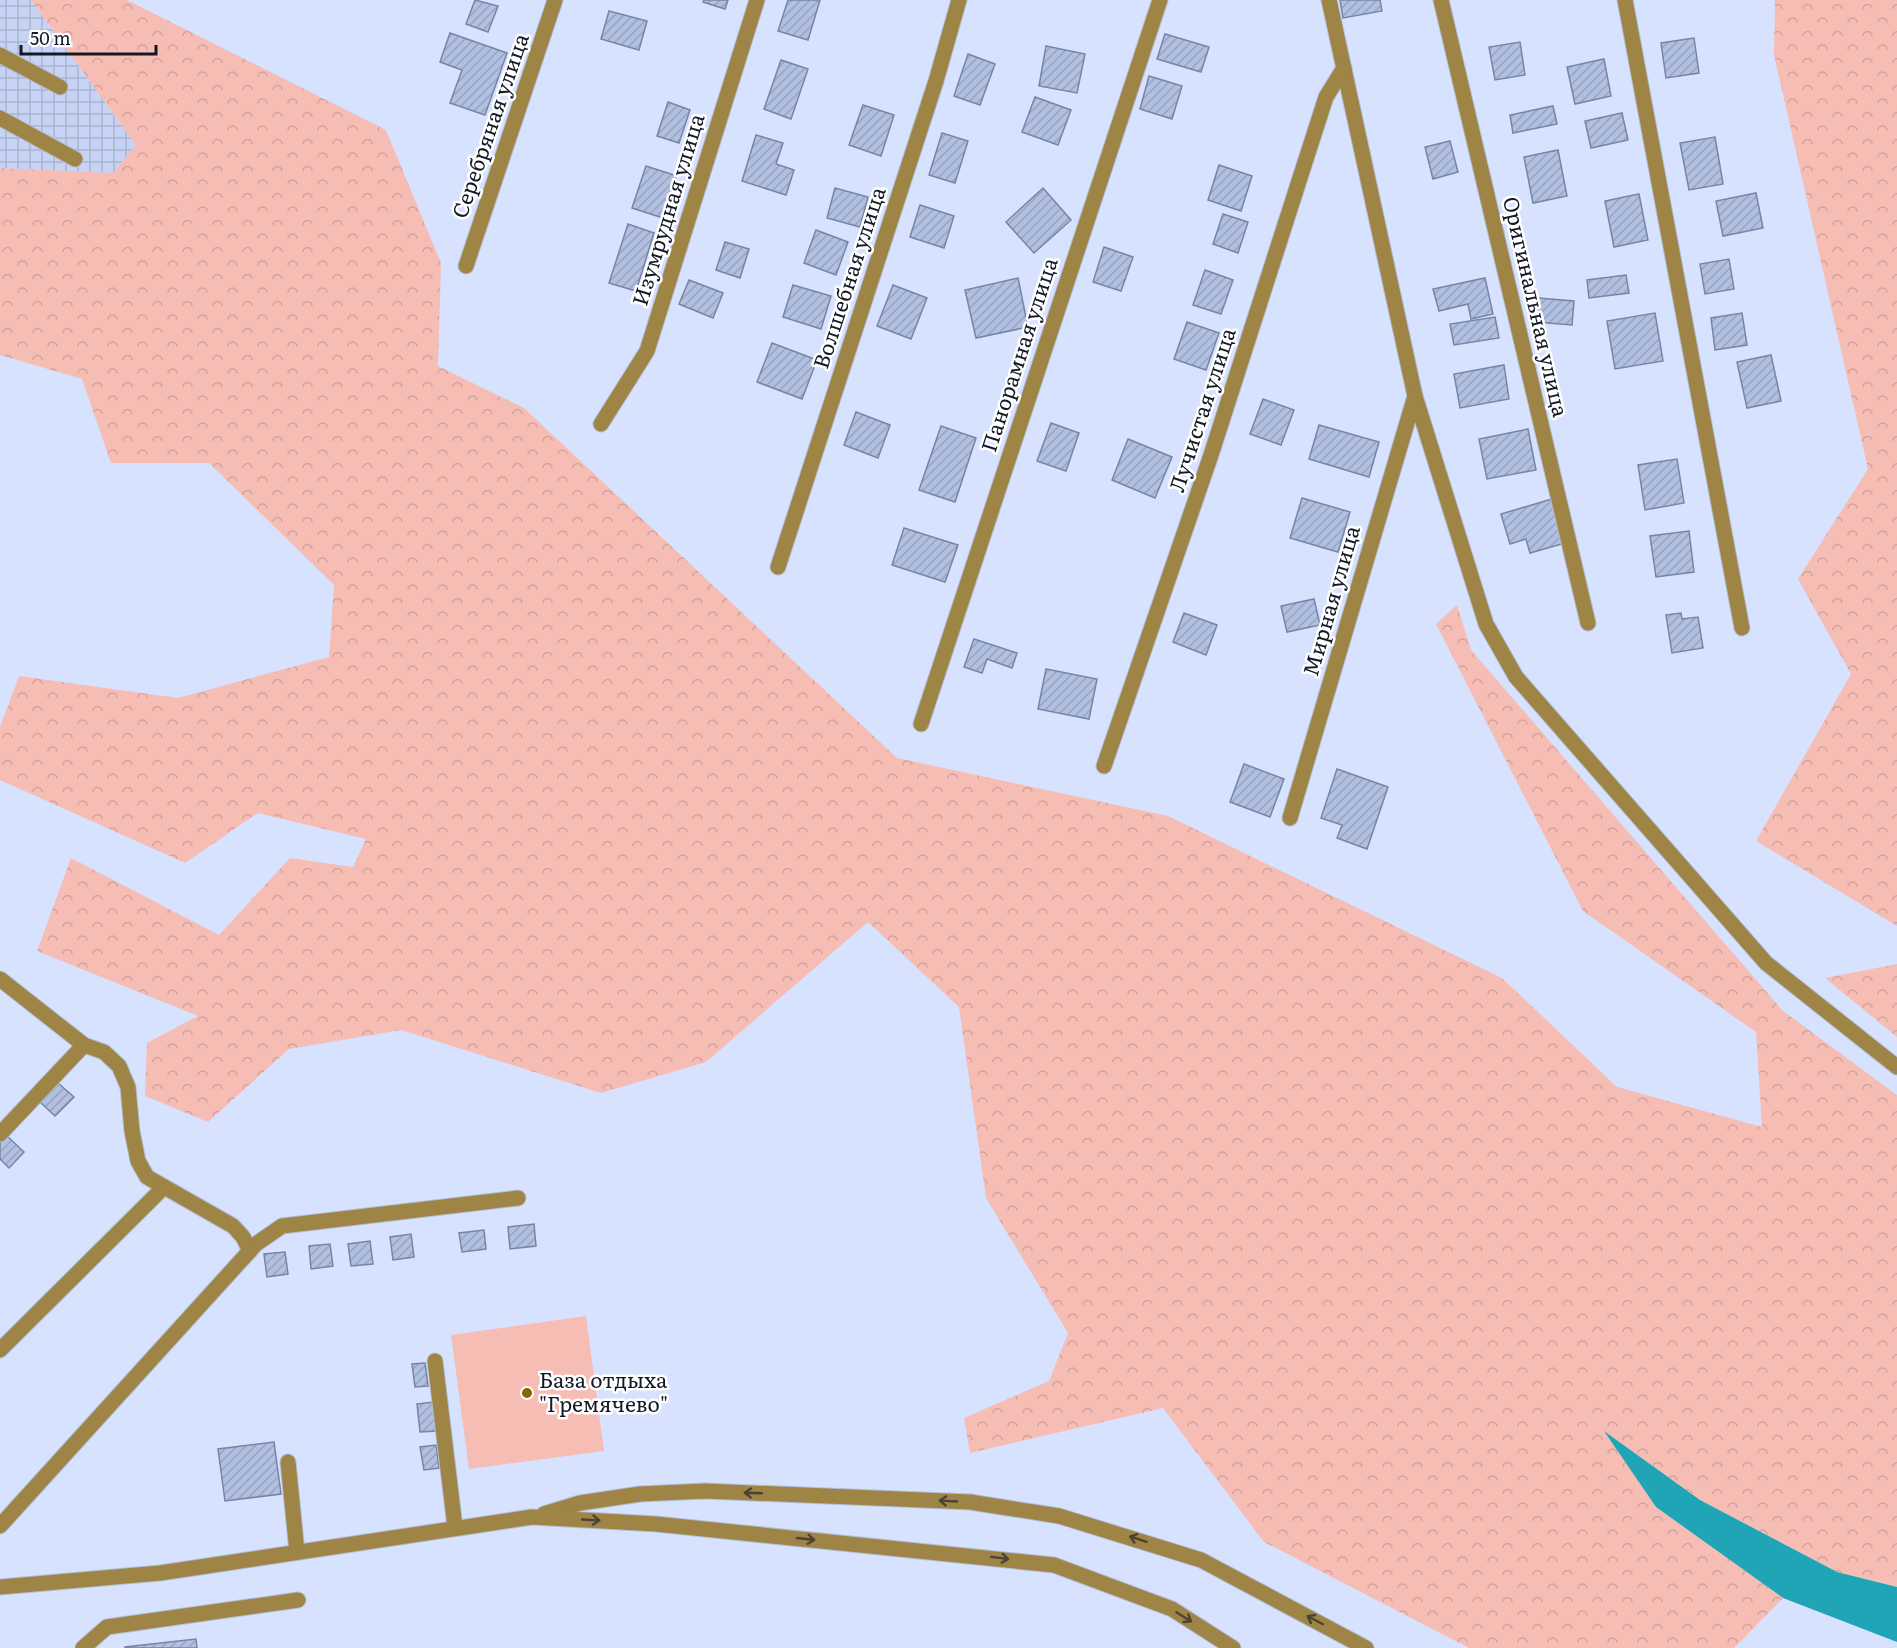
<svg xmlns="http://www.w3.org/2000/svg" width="1897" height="1648" font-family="Literata,serif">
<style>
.industrial{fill:url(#industrial-grid)}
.grass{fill:#f6bdb5}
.forest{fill:url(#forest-crowns)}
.water{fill:#20a5b6}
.building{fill:url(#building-hatch);stroke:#7784a4;stroke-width:1.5}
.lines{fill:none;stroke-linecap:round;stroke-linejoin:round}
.minor-casing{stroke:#b4bed8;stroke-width:17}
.minor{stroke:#9e8546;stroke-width:15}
.oneway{stroke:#4b4432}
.poi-dot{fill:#866802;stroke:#fff;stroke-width:2}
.labels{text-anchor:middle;stroke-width:5;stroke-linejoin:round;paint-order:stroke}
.street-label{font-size:21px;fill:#141925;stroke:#fff}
.poi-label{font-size:21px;fill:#141925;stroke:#fff;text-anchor:start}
</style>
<defs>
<pattern id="industrial-grid" width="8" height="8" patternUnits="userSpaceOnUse" patternTransform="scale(1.5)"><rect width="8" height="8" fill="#c7d3f4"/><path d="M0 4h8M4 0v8" fill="none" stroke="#aab5d1"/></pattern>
<pattern id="forest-crowns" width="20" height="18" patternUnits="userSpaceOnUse" patternTransform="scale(1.5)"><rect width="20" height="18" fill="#f6bdb5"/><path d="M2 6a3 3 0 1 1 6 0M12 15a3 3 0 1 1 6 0" fill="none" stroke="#d2a29c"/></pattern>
<pattern id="building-hatch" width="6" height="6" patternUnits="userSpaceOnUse" patternTransform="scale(1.5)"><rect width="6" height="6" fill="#b1bfe1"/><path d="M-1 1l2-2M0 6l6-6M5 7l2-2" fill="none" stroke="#97a4c1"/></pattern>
</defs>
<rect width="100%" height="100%" fill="#d7e2ff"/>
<!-- industrial -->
<path class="industrial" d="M0 0H31L136 145 113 173 0 168Z"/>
<!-- grass -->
<path class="grass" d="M586 1316 604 1451 469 1469 451 1335Z"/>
<!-- forest -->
<g class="forest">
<path d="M31 0H127L386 130 441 263 438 366 524 408 897 758 1168 816 1502 978 1617 1087 1762 1127 1756 1032 1583 911 1436 624 1457 605 1471 650 1783 1011 1897 1095V1587L1837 1572 1700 1500 1606 1433 1656 1507 1783 1598 1734 1648H1469L1264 1542 1163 1408 970 1453 964 1418 1049 1381 1068 1333 986 1198 959 1007 868 922 706 1062 601 1093 401 1030 289 1049 208 1122 145 1096 147 1043 198 1016 37 951 71 858 219 935 290 858 353 867 366 839 258 813 185 863 0 780V727L19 676 178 698 329 657 334 585 209 463H111L82 379 0 355V168L113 173 136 145Z"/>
<path d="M1775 0H1897V926L1756 841 1851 674 1798 579 1868 469 1774 55Z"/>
<path d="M1897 964V1037L1825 978Z"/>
</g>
<!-- water -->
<path class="water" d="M1604 1431 1700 1500 1837 1572 1897 1587V1642L1783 1598 1656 1507Z"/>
<!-- building -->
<g class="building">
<path d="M475 0 498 6 488 32 466 24Z"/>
<path d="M704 0H728L725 9 703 2Z"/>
<path d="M788 0H820L808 40 778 31Z"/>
<path d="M1340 0H1380L1382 11 1343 18Z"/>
<path d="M609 11 647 21 639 50 601 39Z"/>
<path d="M450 33 507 53 485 115 450 103 462 70 440 62Z"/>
<path d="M1165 34 1209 47 1201 72 1157 59Z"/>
<path d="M1694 38 1699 73 1666 78 1661 43Z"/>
<path d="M1520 42 1525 75 1495 80 1489 47Z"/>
<path d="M1046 46 1085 54 1077 93 1039 86Z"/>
<path d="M968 54 995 64 980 105 954 96Z"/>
<path d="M1604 59 1611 96 1575 104 1567 67Z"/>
<path d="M781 60 808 69 791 119 764 109Z"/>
<path d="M1149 76 1182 86 1172 119 1140 109Z"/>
<path d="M1035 97 1071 110 1058 145 1022 132Z"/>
<path d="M668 102 690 110 679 143 657 136Z"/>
<path d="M863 105 894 115 881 156 849 145Z"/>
<path d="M1553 106 1557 124 1513 133 1510 115Z"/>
<path d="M1622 113 1628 140 1591 148 1585 121Z"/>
<path d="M942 133 968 141 955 183 929 175Z"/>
<path d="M756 135 783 143 776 164 794 170 786 195 742 181Z"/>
<path d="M1715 137 1723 184 1689 190 1680 143Z"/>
<path d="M1450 141 1458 172 1433 179 1425 147Z"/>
<path d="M1558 150 1567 196 1533 203 1524 157Z"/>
<path d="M1219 165 1252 176 1241 211 1208 200Z"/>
<path d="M646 166 677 176 663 218 632 208Z"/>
<path d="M835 188 868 197 860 227 827 218Z"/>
<path d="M1043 188 1071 220 1034 253 1006 222Z"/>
<path d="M1756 193 1763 228 1723 236 1716 201Z"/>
<path d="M1639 194 1648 240 1614 247 1605 201Z"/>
<path d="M920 205 954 216 944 248 910 237Z"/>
<path d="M1223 214 1248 222 1238 253 1213 244Z"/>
<path d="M628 224 654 233 636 291 609 283Z"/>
<path d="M816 230 848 242 836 275 804 263Z"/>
<path d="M725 242 749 249 740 278 716 270Z"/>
<path d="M1104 247 1133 257 1121 291 1093 282Z"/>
<path d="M1729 259 1734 289 1705 294 1700 264Z"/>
<path d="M1205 270 1233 280 1221 314 1193 305Z"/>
<path d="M1626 275 1629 293 1589 298 1587 280Z"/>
<path d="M1018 278 1028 327 976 338 965 290Z"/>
<path d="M1485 278 1493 314 1471 319 1468 304 1439 311 1433 289Z"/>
<path d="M689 280 723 293 713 318 679 304Z"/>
<path d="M793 285 831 296 821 329 783 317Z"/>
<path d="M893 285 927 298 911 339 877 326Z"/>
<path d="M1538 298 1574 301 1572 325 1536 322Z"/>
<path d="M1655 313 1663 361 1615 369 1607 321Z"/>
<path d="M1742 313 1747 345 1715 350 1711 318Z"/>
<path d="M1495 317 1499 338 1454 345 1450 324Z"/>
<path d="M1187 322 1219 333 1206 370 1174 359Z"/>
<path d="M772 343 817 360 802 399 757 382Z"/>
<path d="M1771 355 1781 401 1747 408 1737 362Z"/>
<path d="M1504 365 1509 399 1460 408 1454 374Z"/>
<path d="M1263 399 1294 410 1281 445 1250 434Z"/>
<path d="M856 412 890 425 878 458 844 445Z"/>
<path d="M1051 423 1079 433 1066 471 1037 461Z"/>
<path d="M1319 425 1379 442 1369 477 1309 459Z"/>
<path d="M941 426 976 438 955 502 919 490Z"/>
<path d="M1528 429 1536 470 1487 479 1479 439Z"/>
<path d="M1128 439 1172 457 1155 498 1112 480Z"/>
<path d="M1677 459 1684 503 1645 510 1638 465Z"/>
<path d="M1302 498 1350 512 1338 552 1290 538Z"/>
<path d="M1552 499 1565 543 1530 553 1526 539 1510 544 1501 514Z"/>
<path d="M904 528 958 545 945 582 892 565Z"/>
<path d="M1689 531 1694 572 1656 577 1650 536Z"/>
<path d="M1314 599 1320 625 1287 632 1281 606Z"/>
<path d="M1184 613 1217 625 1206 655 1173 642Z"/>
<path d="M1681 613 1682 619 1698 617 1703 648 1672 653 1666 615Z"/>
<path d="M974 639 1017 653 1012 668 987 659 982 673 964 667Z"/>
<path d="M1046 669 1097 679 1089 719 1038 709Z"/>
<path d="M1244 764 1284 779 1270 817 1230 802Z"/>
<path d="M1337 769 1388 787 1367 849 1337 838 1342 825 1321 818Z"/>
<path d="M58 1083 74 1097 55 1116 40 1102Z"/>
<path d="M6 1135 24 1152 9 1168 0 1159V1142Z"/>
<path d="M534 1224 536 1246 510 1249 508 1227Z"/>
<path d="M484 1230 486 1249 462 1252 459 1233Z"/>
<path d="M411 1234 414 1257 393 1260 390 1237Z"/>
<path d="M370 1241 373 1264 351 1266 348 1244Z"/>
<path d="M330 1244 333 1266 311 1269 309 1246Z"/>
<path d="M285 1252 288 1274 267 1277 264 1254Z"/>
<path d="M425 1363 428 1386 415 1387 412 1364Z"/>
<path d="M434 1402 437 1431 420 1432 417 1404Z"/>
<path d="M274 1442 281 1494 225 1501 218 1449Z"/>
<path d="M436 1445 439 1468 424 1470 420 1447Z"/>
<path d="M196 1639 197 1648H125V1647Z"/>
</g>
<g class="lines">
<defs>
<g id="minor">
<path d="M1329 0 1415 396 1486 624 1516 677 1766 963 1897 1067"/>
<path d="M1441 0 1588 623"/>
<path d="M1625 0 1742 628"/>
<path d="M0 55 60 87"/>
<path d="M0 118 75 159"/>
<path d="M466 266 555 0"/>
<path d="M601 424 647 351 757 0"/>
<path d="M778 567 936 81 959 0"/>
<path d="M921 724 1160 0"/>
<path d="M1104 766 1211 455 1326 97 1344 68"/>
<path d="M1290 818 1415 396"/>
<path d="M0 979 84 1045 104 1052 119 1066 128 1087 132 1131 138 1161 147 1177 233 1226 243 1237 250 1251"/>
<path d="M0 1134 84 1045"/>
<path d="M0 1350 163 1188"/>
<path d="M435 1361 455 1527"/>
<path d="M288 1462 297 1552"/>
<path d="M544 1514 580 1503 640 1494 705 1491 970 1502 1059 1516 1201 1560 1366 1648"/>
<path d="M0 1526 256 1244 282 1226 518 1198"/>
<path d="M0 1587 160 1573 532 1517 656 1524 1054 1565 1172 1609 1233 1648"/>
<path d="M83 1648 107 1627 298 1600"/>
</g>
</defs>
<!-- minor casing -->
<use href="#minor" class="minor-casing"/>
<!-- minor -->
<use href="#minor" class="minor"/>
</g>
<!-- one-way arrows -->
<defs><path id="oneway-shaft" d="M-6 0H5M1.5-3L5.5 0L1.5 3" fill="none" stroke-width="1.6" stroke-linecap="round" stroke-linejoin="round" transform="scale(1.5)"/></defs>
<g class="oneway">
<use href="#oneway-shaft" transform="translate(753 1493) rotate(-178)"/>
<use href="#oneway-shaft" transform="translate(948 1501) rotate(-177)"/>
<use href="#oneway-shaft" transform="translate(591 1520) rotate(3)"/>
<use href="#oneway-shaft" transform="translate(806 1539) rotate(6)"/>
<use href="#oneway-shaft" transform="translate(1138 1539) rotate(-162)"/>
<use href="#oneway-shaft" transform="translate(1000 1558) rotate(7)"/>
<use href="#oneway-shaft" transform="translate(1184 1617) rotate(32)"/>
<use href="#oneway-shaft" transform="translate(1315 1620) rotate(-152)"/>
</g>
<!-- markers -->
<circle class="poi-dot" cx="527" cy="1393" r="6"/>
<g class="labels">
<!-- street labels -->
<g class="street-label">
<text transform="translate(491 126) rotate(-71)" y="7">Серебряная улица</text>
<text transform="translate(669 210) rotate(-73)" y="7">Изумрудная улица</text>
<text transform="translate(850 278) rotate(-72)" y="7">Волшебная улица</text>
<text transform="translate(1535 307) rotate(77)" y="7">Оригинальная улица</text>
<text transform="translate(1020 355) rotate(-72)" y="7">Панорамная улица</text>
<text transform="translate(1203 410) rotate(-72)" y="7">Лучистая улица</text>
<text transform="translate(1332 601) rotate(-74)" y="7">Мирная улица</text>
</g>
<!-- poi labels -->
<g class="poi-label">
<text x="539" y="1388">База отдыха<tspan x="539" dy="24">"Гремячево"</tspan></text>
</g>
</g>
<!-- scale -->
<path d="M21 45v9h135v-9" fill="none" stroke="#141925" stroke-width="3"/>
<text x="30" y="45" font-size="18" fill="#141925" stroke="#ffffff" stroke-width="4.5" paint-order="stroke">50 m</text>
</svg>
